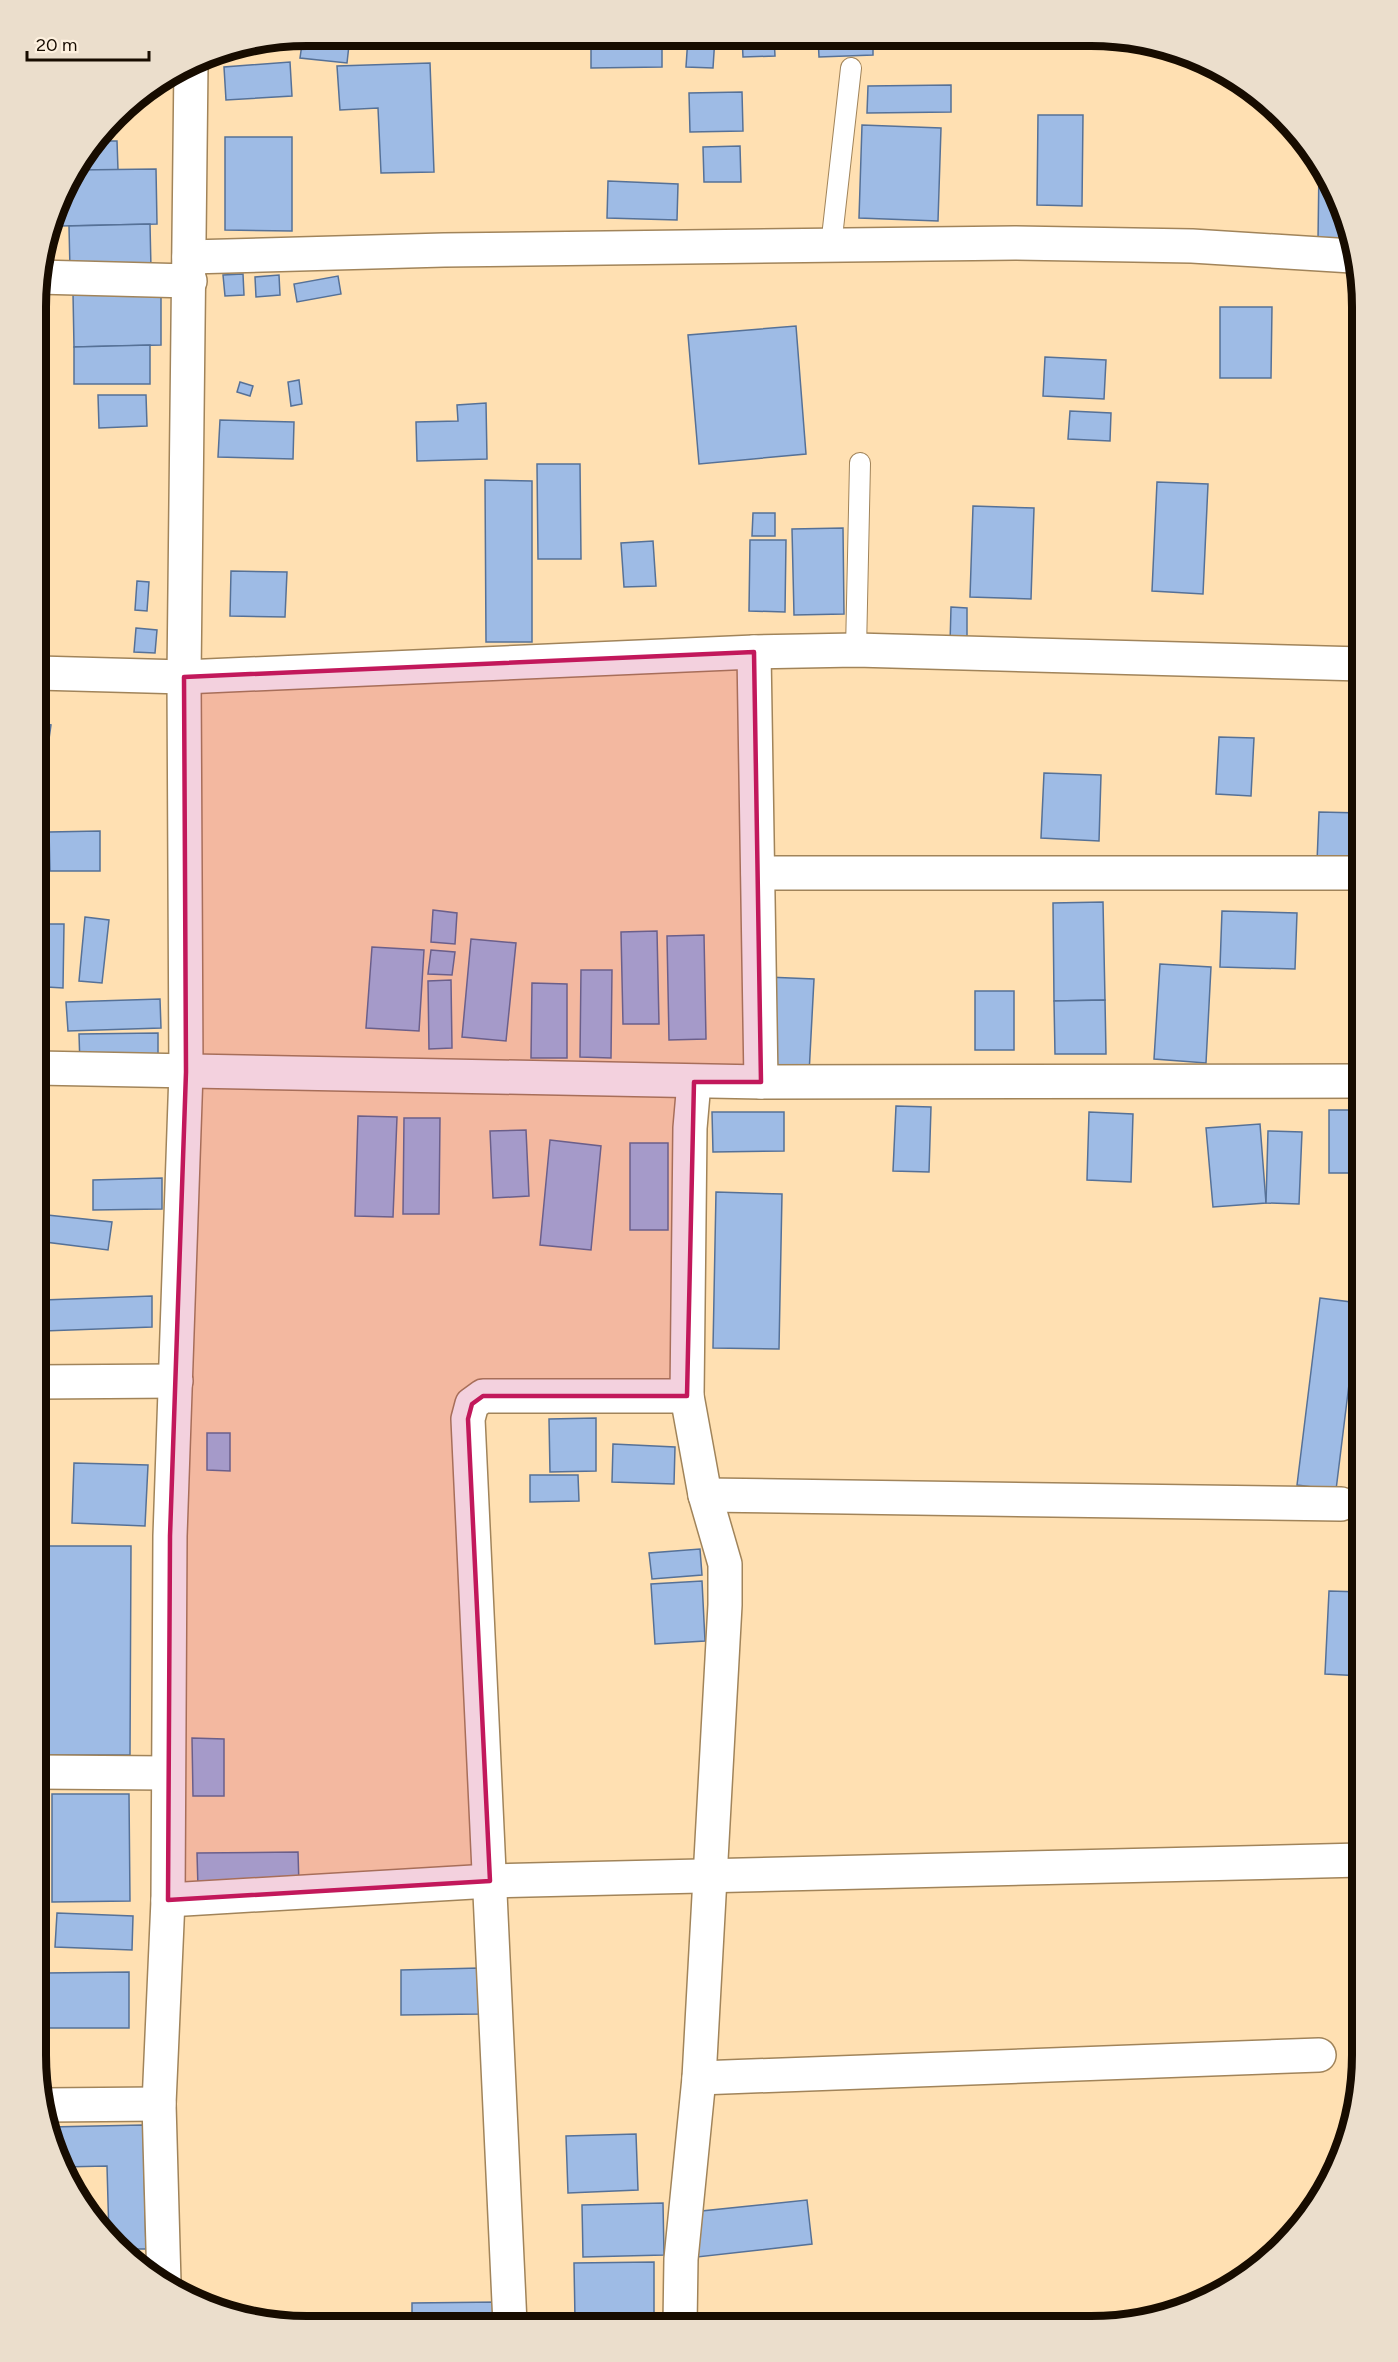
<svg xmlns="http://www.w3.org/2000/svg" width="1398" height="2362" font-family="Figtree,sans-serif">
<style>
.building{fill:#9ebbe5;stroke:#567197;stroke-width:1.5}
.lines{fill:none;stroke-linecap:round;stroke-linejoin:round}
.service-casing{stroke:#a1845a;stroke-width:22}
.minor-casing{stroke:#a1845a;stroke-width:36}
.service{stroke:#fff;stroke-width:20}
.minor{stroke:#fff;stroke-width:33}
.marked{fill:#c2185b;fill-opacity:0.2;stroke:#c2185b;stroke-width:4.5;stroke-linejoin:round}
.rim{fill:none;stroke:#170c00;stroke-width:8}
</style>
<rect width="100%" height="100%" fill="#ffe0b2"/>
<!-- building -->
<g class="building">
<path d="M350 36 347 63 300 58 303 37Z"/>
<path d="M591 37H662V67L591 68Z"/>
<path d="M688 37H715L713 68 686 67Z"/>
<path d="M742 37H774L775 56 743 57Z"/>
<path d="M818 37 873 38V55L819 57Z"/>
<path d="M290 62 292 96 226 100 224 67Z"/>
<path d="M430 63 434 172 381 173 378 108 340 110 337 66Z"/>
<path d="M951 85V112L867 113 868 86Z"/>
<path d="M742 92 743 131 690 132 689 93Z"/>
<path d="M1038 115H1083L1082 206 1037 205Z"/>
<path d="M862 125 941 128 938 221 859 218Z"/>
<path d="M225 137H292V231L225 230Z"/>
<path d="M99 141H117L118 170H77Z"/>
<path d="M740 146 741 182H704L703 147Z"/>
<path d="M1319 166 1341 204 1349 241 1318 240Z"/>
<path d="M156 169 157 224 60 226 59 204 64 187 77 170Z"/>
<path d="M608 181 678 184 677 220 607 218Z"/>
<path d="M150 224 151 269 70 270 69 226Z"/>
<path d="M243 274 244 295 225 296 223 275Z"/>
<path d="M279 275 280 295 256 297 255 277Z"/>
<path d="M338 276 341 294 297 302 294 284Z"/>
<path d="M161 292V345L74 347 73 293Z"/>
<path d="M1220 307H1272L1271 378H1220Z"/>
<path d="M796 326 806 454 699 464 688 335Z"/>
<path d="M150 345V384H74V347Z"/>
<path d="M1045 357 1106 360 1104 399 1043 396Z"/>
<path d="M299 380 302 404 291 406 288 382Z"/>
<path d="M240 382 253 386 250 396 237 392Z"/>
<path d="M98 395H146L147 426 99 428Z"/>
<path d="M486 403 487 459 417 461 416 422 458 421 457 405Z"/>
<path d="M1070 411 1111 413 1110 441 1068 439Z"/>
<path d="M220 420 294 422 293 459 218 457Z"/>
<path d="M537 464H580L581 559H538Z"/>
<path d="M485 480 532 481V642H486Z"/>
<path d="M1157 482 1208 484 1203 594 1152 591Z"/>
<path d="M973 506 1034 508 1031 599 970 597Z"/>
<path d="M753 513H775V536H752Z"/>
<path d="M843 528 844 614 794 615 792 529Z"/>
<path d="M750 540H786L785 612 749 611Z"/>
<path d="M653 541 656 586 624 587 621 543Z"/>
<path d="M231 571 287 572 285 617 230 616Z"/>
<path d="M137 581 149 582 147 611 135 610Z"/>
<path d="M951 607 967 608V643L950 644Z"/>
<path d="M136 628 157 630 155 653 134 652Z"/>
<path d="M38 723 51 725 38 816Z"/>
<path d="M1219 737 1254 738 1251 796 1216 794Z"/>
<path d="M1044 773 1101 775 1099 841 1041 838Z"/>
<path d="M1319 812 1362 813V863L1317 862Z"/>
<path d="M100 831V871H50L49 832Z"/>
<path d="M1103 902 1105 1000 1054 1001 1053 903Z"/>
<path d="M433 910 457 913 455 944 431 942Z"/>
<path d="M1222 911 1297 913 1295 969 1220 967Z"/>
<path d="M85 917 109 920 102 983 79 981Z"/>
<path d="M48 924H64L63 988 47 987Z"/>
<path d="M657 931 659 1024H623L621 932Z"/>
<path d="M704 935 706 1039 669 1040 667 936Z"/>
<path d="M471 939 516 943 506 1041 462 1037Z"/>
<path d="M372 947 424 950 419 1031 366 1028Z"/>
<path d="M431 950 455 952 452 975 428 974Z"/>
<path d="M1160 964 1211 967 1206 1063 1154 1059Z"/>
<path d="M581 970H612L611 1058 580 1057Z"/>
<path d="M767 977 814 979 809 1074 762 1070Z"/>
<path d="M451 980 452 1048 429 1049 428 981Z"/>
<path d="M532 983 567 984V1058H531Z"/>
<rect x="975" y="991" width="39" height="59"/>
<path d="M160 999 161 1028 68 1031 66 1002Z"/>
<path d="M1105 1000 1106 1054H1055L1054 1001Z"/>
<path d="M158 1033V1064L80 1065 79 1034Z"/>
<path d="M896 1106 931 1107 929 1172 893 1171Z"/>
<rect x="1329" y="1110" width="33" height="63"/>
<path d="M712 1112H784V1151L713 1152Z"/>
<path d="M1089 1112 1133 1114 1131 1182 1087 1180Z"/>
<path d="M358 1116 397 1117 393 1217 355 1216Z"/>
<path d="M404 1118H440L439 1214H403Z"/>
<path d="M1260 1124 1266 1203 1213 1207 1206 1128Z"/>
<path d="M526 1130 529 1196 493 1198 490 1131Z"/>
<path d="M1268 1131 1302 1132 1299 1204 1266 1203Z"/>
<path d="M550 1140 601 1146 591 1250 540 1245Z"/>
<rect x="630" y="1143" width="38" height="87"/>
<path d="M162 1178V1209L93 1210V1180Z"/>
<path d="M716 1192 782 1194 779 1349 713 1348Z"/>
<path d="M38 1214 112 1222 108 1250 37 1241Z"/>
<rect x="1356" y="1248" width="6" height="41"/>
<path d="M152 1296V1327L44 1331 43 1300Z"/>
<path d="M1320 1298 1359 1303 1336 1490 1297 1485Z"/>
<path d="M1359 1303H1362V1340H1360Z"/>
<path d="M596 1418V1471L550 1472 549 1419Z"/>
<path d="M207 1433H230V1471L207 1470Z"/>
<path d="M613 1444 675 1447 674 1484 612 1482Z"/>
<path d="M74 1463 148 1465 145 1526 72 1523Z"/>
<path d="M530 1475H578L579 1501 530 1502Z"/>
<path d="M40 1546H131L130 1755H39Z"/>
<path d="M700 1549 702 1575 652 1579 649 1553Z"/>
<path d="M702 1581 705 1641 655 1644 651 1584Z"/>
<path d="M1329 1591 1362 1592V1676L1325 1674Z"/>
<path d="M192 1738 224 1739V1796H193Z"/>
<path d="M52 1794H129L130 1901 52 1902Z"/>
<path d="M36 1795 39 1870H36Z"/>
<path d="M298 1852 299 1886 198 1888 197 1853Z"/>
<path d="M57 1913 133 1916 132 1950 55 1947Z"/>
<path d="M479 1968V2014L401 2015V1970Z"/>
<path d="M129 1972V2028H46V1973Z"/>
<path d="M36 1991H37L39 2063 36 2054Z"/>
<path d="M143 2125 146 2249H122L109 2237 107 2166 62 2167 57 2158 50 2127Z"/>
<path d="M636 2134 638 2190 568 2193 566 2136Z"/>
<path d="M807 2200 812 2244 697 2257 692 2212Z"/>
<path d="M663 2203 664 2255 583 2257 582 2205Z"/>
<path d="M654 2262V2317L575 2319 574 2263Z"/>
<path d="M499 2302V2324H412V2303Z"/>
</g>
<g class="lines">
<defs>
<g id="service">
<path d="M831 246 851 68"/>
<path d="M856 650 860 463"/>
</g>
<g id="minor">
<path d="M189 257 444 250 1015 243 1192 246 1352 256"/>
<path d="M38 277 190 281"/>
<path d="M754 652 761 1082 1362 1081"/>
<path d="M38 673 184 677 754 652 856 650 1362 664"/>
<path d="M758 873H1362"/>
<path d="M37 1068 761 1082"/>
<path d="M37 1382 176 1381"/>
<path d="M705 1495 1341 1504"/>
<path d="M36 1772 167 1773"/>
<path d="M168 1900 490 1881 1361 1860"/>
<path d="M699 2078 1319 2055"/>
<path d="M46 2105 159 2104"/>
<path d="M164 2283 159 2104 168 1900 170 1536 186 1072 184 677 191 64"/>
<path d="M510 2324 468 1419 472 1404 483 1396H687"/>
<path d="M680 2325 681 2259 699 2078 725 1605V1564L705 1495 687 1396 690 1128 694 1082"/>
</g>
</defs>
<!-- service casing -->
<use href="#service" class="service-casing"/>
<!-- minor casing -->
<use href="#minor" class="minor-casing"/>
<!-- service -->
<use href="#service" class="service"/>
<!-- minor -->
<use href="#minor" class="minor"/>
</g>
<!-- marked area -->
<path class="marked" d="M754 652 761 1082H694L687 1396H483L472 1404 468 1419 490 1881 168 1900 170 1536 186 1072 184 677Z"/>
<!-- crop -->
<path d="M0 0H1398V2362H0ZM307 46H1091A261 261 0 0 1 1352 307V2055A261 261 0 0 1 1091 2316H307A261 261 0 0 1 46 2055V307A261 261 0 0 1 307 46Z" fill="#ebdecc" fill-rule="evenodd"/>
<path class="rim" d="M307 46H1091A261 261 0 0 1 1352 307V2055A261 261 0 0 1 1091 2316H307A261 261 0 0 1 46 2055V307A261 261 0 0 1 307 46Z"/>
<!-- scale -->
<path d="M27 51v9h122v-9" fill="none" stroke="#170c00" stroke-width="3"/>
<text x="36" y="51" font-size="18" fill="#170c00" stroke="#fdf0de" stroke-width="4.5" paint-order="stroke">20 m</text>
</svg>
